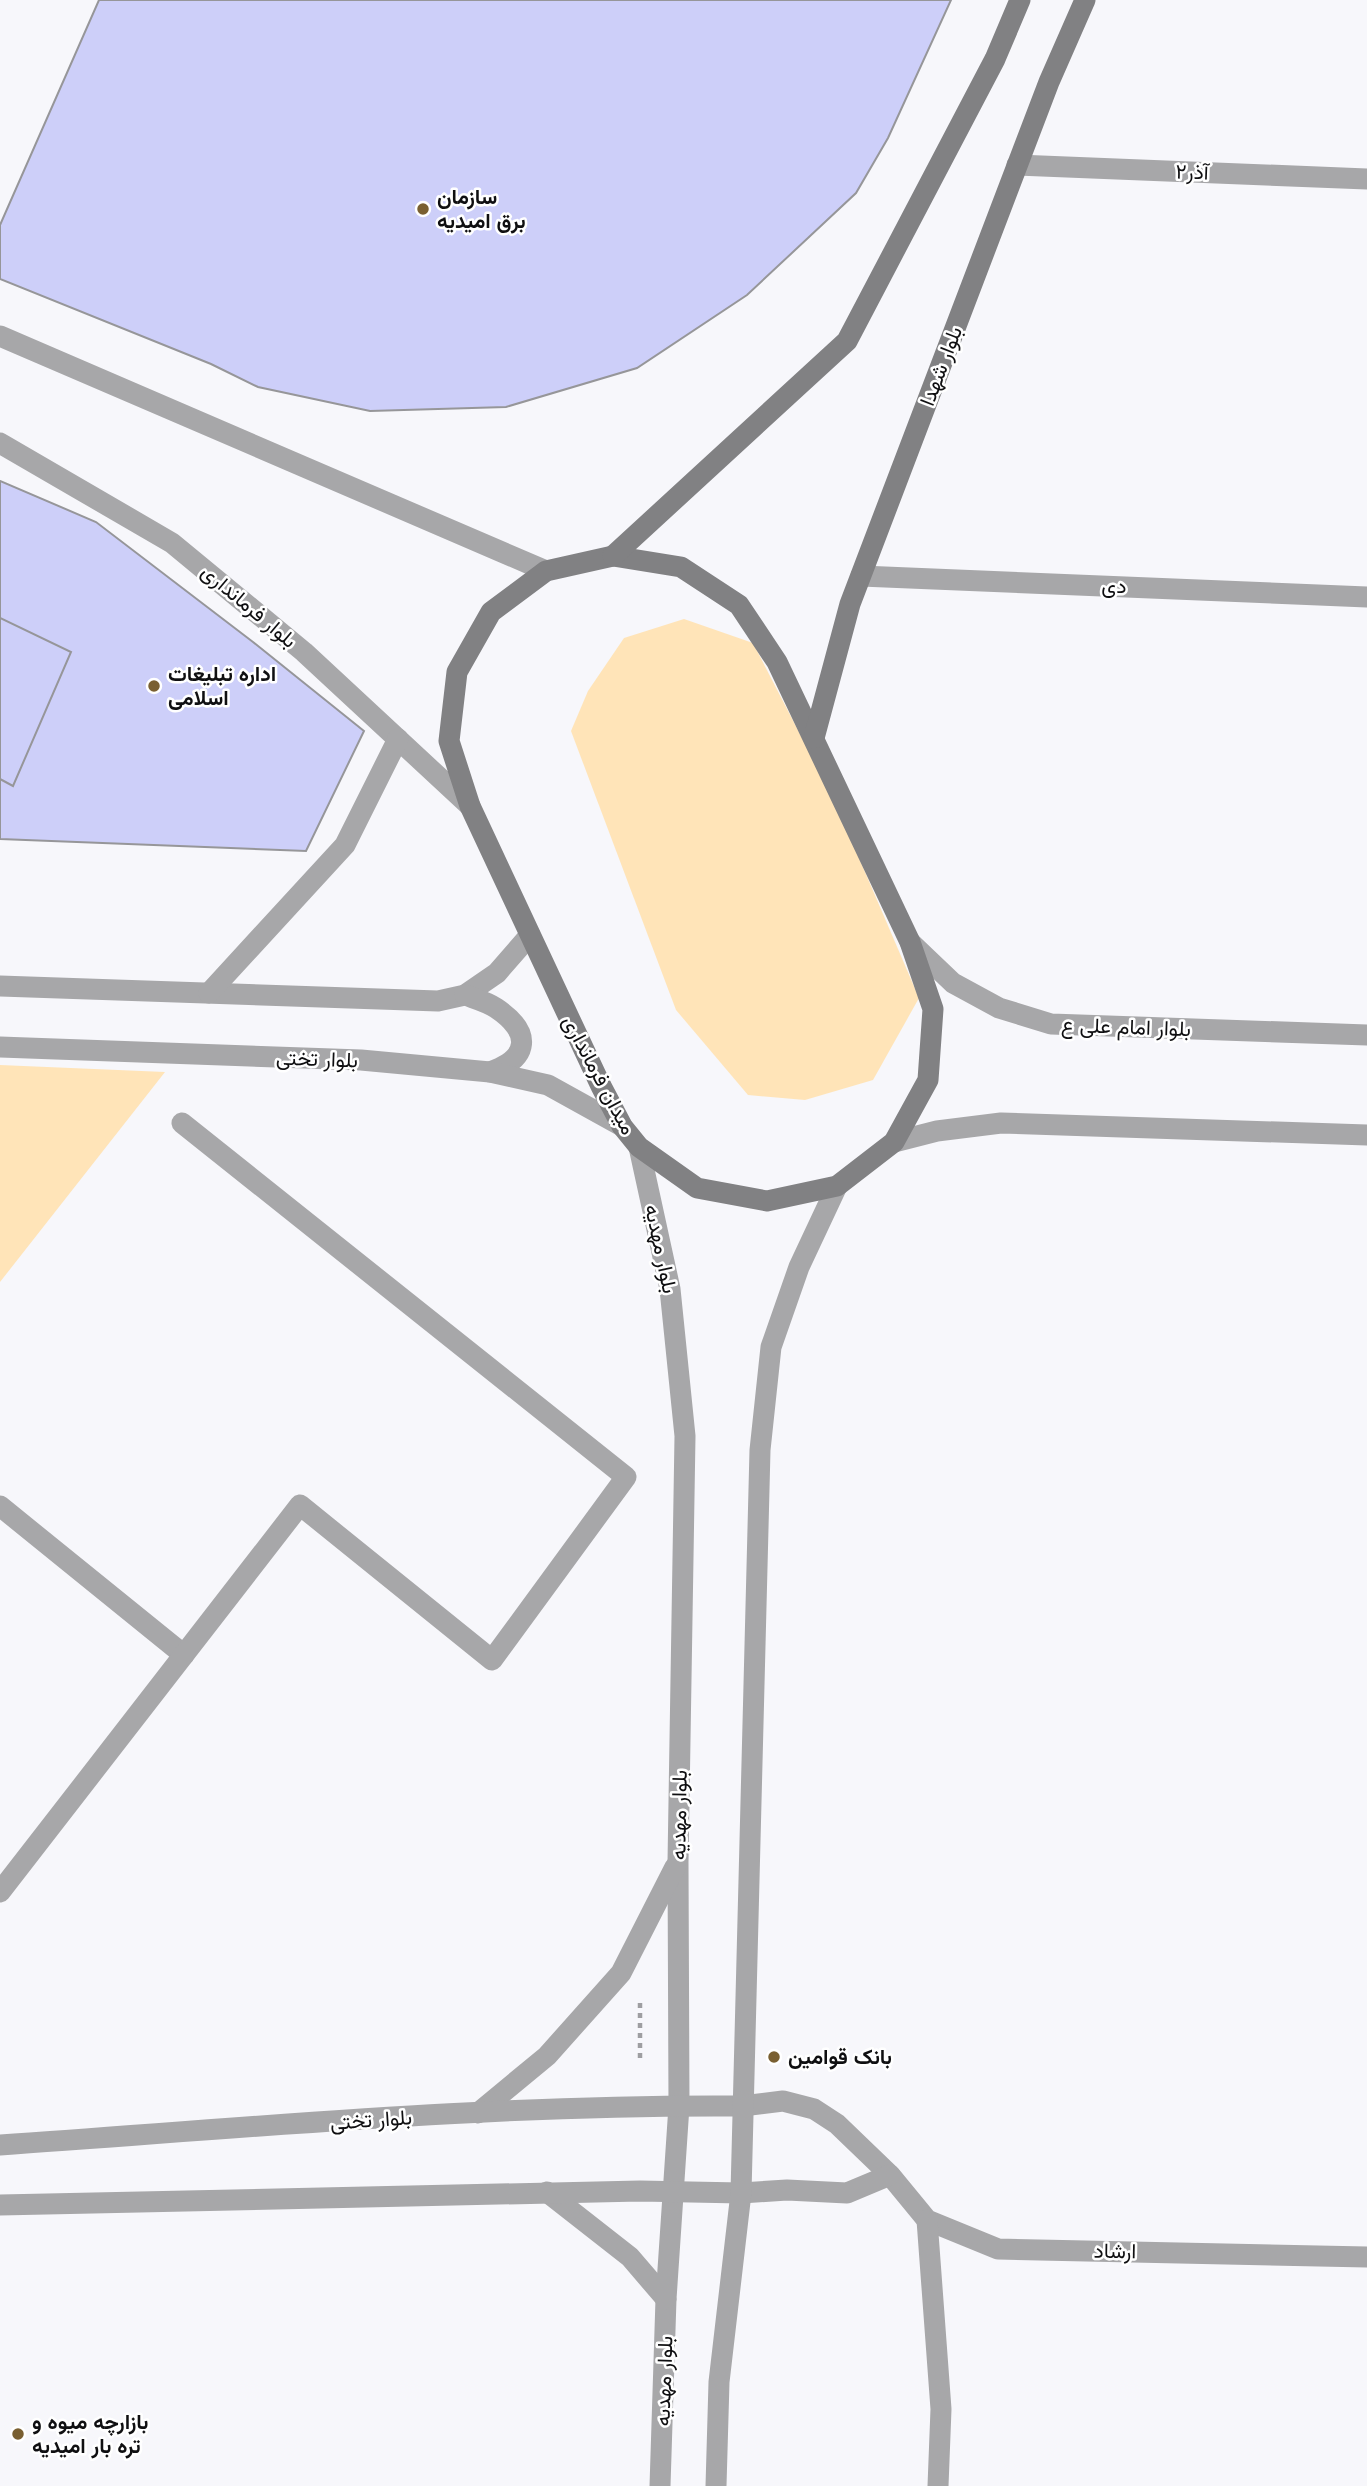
<svg xmlns="http://www.w3.org/2000/svg" width="1367" height="2486" font-family="Arial,Vazirmatn,sans-serif">
<style>
.green{fill:#ffe4b8}
.building{fill:#cdcff9;stroke:#969699;stroke-width:2}
.lines{fill:none;stroke-linecap:round;stroke-linejoin:round}
.path{stroke:#9e9ea1;stroke-width:4.5;stroke-dasharray:5 5;stroke-linecap:butt}
.minor{stroke:#a7a7a9;stroke-width:21}
.tertiary{stroke:#a7a7a9;stroke-width:21}
.secondary{stroke:#818183;stroke-width:21}
.poi-dot{fill:#795f31;stroke:#fff;stroke-width:2.5}
.labels{text-anchor:middle;stroke-width:5;stroke-linejoin:round;paint-order:stroke}
.street-label{font-size:21px;fill:#0f0f11;stroke:#fff}
.poi-label{font-size:21px;font-weight:bold;fill:#0f0f11;stroke:#fff;text-anchor:start}
</style>
<rect width="100%" height="100%" fill="#f7f7fb"/>
<!-- green -->
<g class="green">
<path d="M684 619 753 643 835 802 919 998 873 1080 805 1100 748 1095 676 1010 571 731 588 691 624 638Z"/>
<path d="M0 1065 165 1072 0 1282Z"/>
</g>
<!-- building -->
<g class="building">
<path d="M99 0H951L888 138 856 193 747 295 637 368 506 407 370 411 258 387 211 364 0 279V225Z"/>
<path d="M0 481 96 522 253 642 364 731 306 851 0 839Z"/>
<path d="M0 618 71 652 13 786 0 779Z"/>
</g>
<g class="lines">
<!-- path -->
<path class="path" d="M640 2058V2003"/>
<!-- minor -->
<g class="minor">
<path d="M1017 165 1367 179"/>
<path d="M861 576 1367 597"/>
<path d="M0 1506 184 1655"/>
<path d="M0 1892 300 1505 492 1660 626 1477 182 1123"/>
<path d="M742 2106 783 2101 814 2109 837 2124 890 2175 927 2220 998 2249 1367 2257"/>
<path d="M741 2193 787 2190 847 2193 890 2175"/>
<path d="M927 2220 941 2409 938 2486"/>
</g>
<!-- tertiary -->
<g class="tertiary">
<path d="M0 336 546 571"/>
<path d="M0 443 172 543 304 652 470 806"/>
<path d="M910 942 953 983 999 1008 1051 1024 1367 1035"/>
<path d="M0 986 438 1001 465 995 497 973 530 935"/>
<path d="M209 993 345 845 398 739"/>
<path d="M465 995C476 999 487 1002 496 1008 532 1032 530 1058 490 1072"/>
<path d="M0 1047 361 1060 490 1072 548 1085 622 1126"/>
<path d="M894 1142 937 1131 1001 1123 1367 1135"/>
<path d="M639 1147 670 1289 685 1436 678 1862 679 2106 666 2299 660 2486"/>
<path d="M478 2113 547 2056 621 1973 675 1867"/>
<path d="M0 2145C247 2128 495 2104 742 2106"/>
<path d="M547 2192 630 2257 666 2299"/>
<path d="M0 2205 640 2191 741 2193"/>
<path d="M716 2486 719 2382 741 2193 760 1450 771 1347 799 1267 837 1186"/>
</g>
<!-- secondary -->
<g class="secondary">
<path d="M613 556 681 567 739 605 777 662 910 942 933 1009 928 1080 894 1142 837 1186 767 1201 697 1188 639 1147 622 1126 601 1086 470 806 449 741 457 672 491 612 546 571Z"/>
<path d="M613 556 847 341 995 59 1020 0"/>
<path d="M814 738 850 604 1049 82 1085 0"/>
</g>
</g>
<!-- markers -->
<g class="poi-dot">
<circle cx="423" cy="209" r="7"/>
<circle cx="154" cy="686" r="7"/>
<circle cx="774" cy="2057" r="7"/>
<circle cx="18" cy="2434" r="7"/>
</g>
<g class="labels">
<!-- street labels -->
<g class="street-label">
<text transform="translate(1192 172) rotate(2)" y="7">آذر۲</text>
<text transform="translate(941 366) rotate(-69)" y="7">بلوار شهدا</text>
<text transform="translate(1114 586) rotate(2)" y="7">دی</text>
<text transform="translate(249 606) rotate(40)" y="7">بلوار فرمانداری</text>
<text transform="translate(1126 1027) rotate(2)" y="7">بلوار امام علی ع</text>
<text transform="translate(317 1059) rotate(2)" y="7">بلوار تختی</text>
<text transform="translate(599 1075) rotate(62)" y="7">میدان فرمانداری</text>
<text transform="translate(661 1249) rotate(78)" y="7">بلوار مهدیه</text>
<text transform="translate(679 1815) rotate(-89)" y="7">بلوار مهدیه</text>
<text transform="translate(371 2120) rotate(-4)" y="7">بلوار تختی</text>
<text transform="translate(1115 2251) rotate(1)" y="7">ارشاد</text>
<text transform="translate(664 2381) rotate(-88)" y="7">بلوار مهدیه</text>
</g>
<!-- poi labels -->
<g class="poi-label">
<text x="437" y="204">سازمان<tspan x="437" dy="24">برق امیدیه</tspan></text>
<text x="168" y="681">اداره تبلیغات<tspan x="168" dy="24">اسلامی</tspan></text>
<text x="788" y="2064">بانک قوامین</text>
<text x="32" y="2429">بازارچه میوه و<tspan x="32" dy="24">تره بار امیدیه</tspan></text>
</g>
</g>
</svg>
